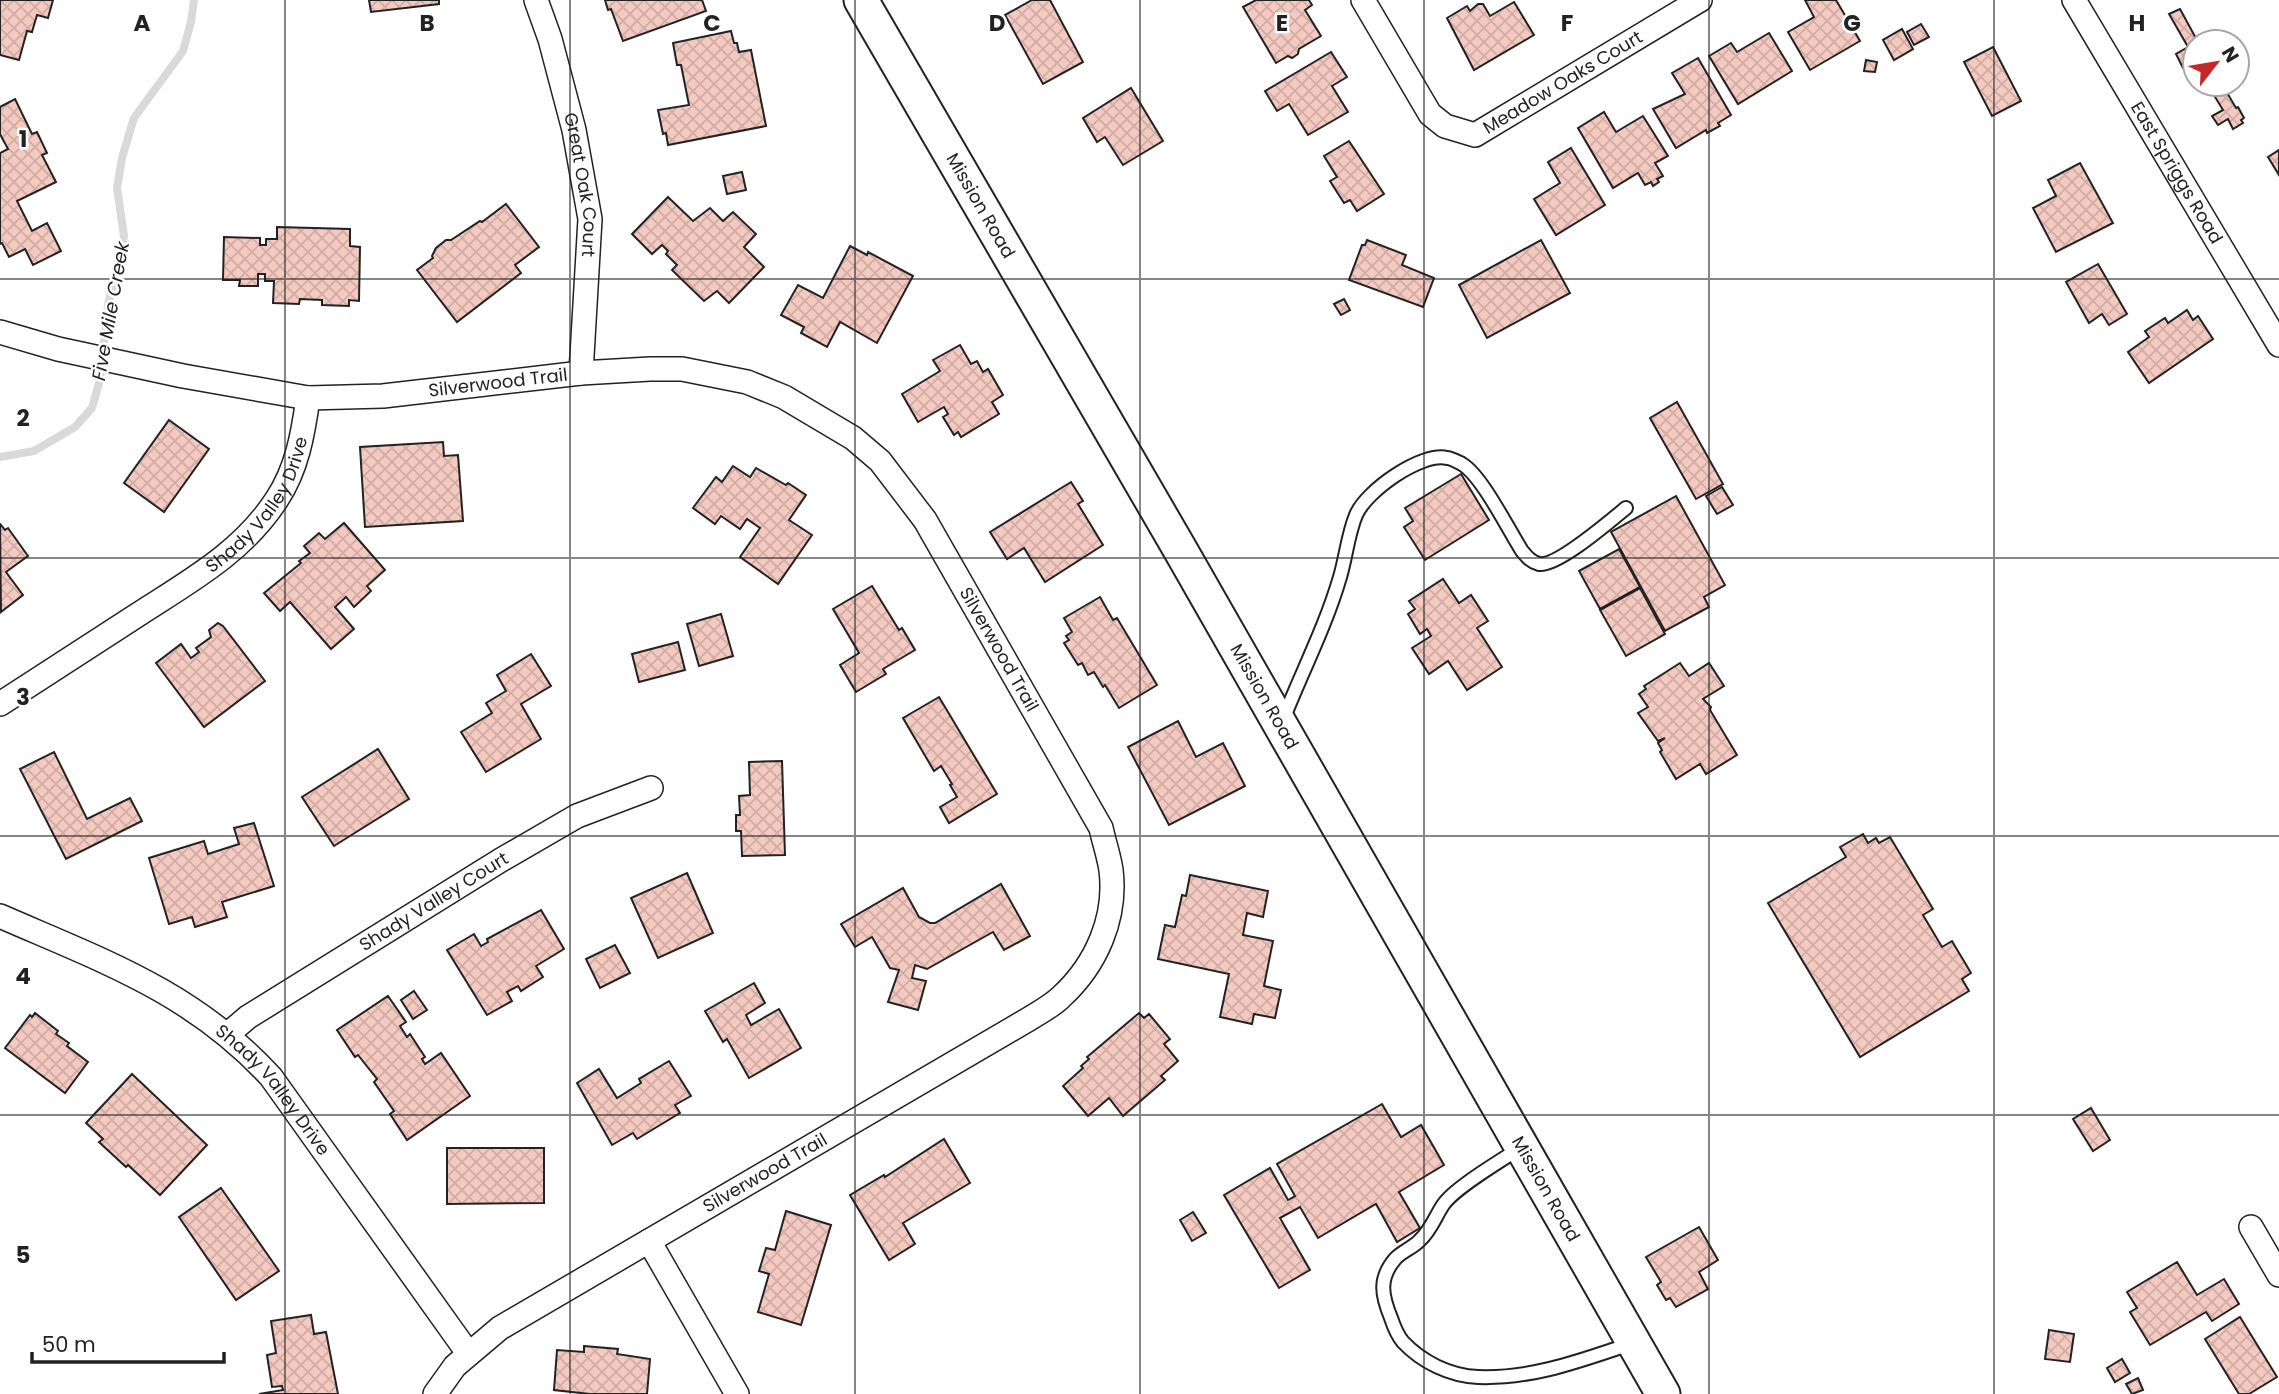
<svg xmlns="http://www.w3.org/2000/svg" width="2279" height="1394" font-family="Poppins,sans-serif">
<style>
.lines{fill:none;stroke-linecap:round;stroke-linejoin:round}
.stream{stroke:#d9d9d9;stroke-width:8}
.building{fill:url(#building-cross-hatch);stroke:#222;stroke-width:2}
.lane-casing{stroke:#222;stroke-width:16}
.street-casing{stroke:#222;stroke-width:26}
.secondary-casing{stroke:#222;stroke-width:37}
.lane{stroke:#fff;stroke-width:12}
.street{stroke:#fff;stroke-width:23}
.secondary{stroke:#fff;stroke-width:33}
.grid{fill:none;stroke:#222;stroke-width:2;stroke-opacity:0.55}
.labels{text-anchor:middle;stroke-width:5;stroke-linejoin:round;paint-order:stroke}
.street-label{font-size:18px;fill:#222;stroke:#fff}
.water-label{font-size:19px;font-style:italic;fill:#222;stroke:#fff}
.grid-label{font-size:23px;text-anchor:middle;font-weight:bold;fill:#222;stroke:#fff;stroke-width:5;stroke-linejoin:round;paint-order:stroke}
</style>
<defs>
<pattern id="building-cross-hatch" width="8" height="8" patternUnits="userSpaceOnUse" patternTransform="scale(1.75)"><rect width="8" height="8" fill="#f3c9c0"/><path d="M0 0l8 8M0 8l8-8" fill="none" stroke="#d0aca5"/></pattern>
</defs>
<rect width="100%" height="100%" fill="#fff"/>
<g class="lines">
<!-- stream -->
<path class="stream" d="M0 457 34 451 75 427 92 408 100 380 108 305 124 236 117 188 122 158 134 118 183 51 191 22 194 0"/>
</g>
<!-- building -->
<g class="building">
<path d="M0 0H53L48 18 37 15 32 32 27 31 19 60 0 55Z"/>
<path d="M369 0H439V4L371 12Z"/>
<path d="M605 0H702L706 11 623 41 611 9 608 10Z"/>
<path d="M1032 0H1050L1083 62 1043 84 1005 15Z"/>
<path d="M1256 0H1309L1312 5 1305 10 1321 36 1299 49 1298 54 1292 58 1288 56 1276 63 1243 7Z"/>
<path d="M1805 0H1836L1860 41 1810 70 1788 32 1814 17Z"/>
<path d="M1514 2 1534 35 1474 70 1447 18 1467 6 1470 11 1478 4H1483L1490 16Z"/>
<path d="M2180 9 2198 42H2195V61L2183 68 2176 54 2188 47 2169 14Z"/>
<path d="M1921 24 1929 37 1914 45 1907 32Z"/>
<path d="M1902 29 1913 49 1894 60 1883 40Z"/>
<path d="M731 31 734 43H737L739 52 751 50 766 126 668 145 666 133 663 134 658 110 689 105 681 65H677L673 43Z"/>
<path d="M1769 33 1792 71 1738 104 1709 56 1731 43 1737 52Z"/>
<path d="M1993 47 2021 101 1992 116 1964 62Z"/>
<path d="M1331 52 1347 77 1332 86 1348 112 1308 135 1289 104 1277 111 1265 91Z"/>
<path d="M1698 58 1731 115 1718 123 1720 126 1707 133 1706 130 1676 148 1653 109 1685 94 1672 73Z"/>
<path d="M1866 60 1877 62 1875 72 1864 71Z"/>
<path d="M2215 84H2222L2236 108 2238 107 2244 118 2241 120 2243 123 2233 129 2228 119 2218 125 2212 116 2223 110 2209 87Z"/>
<path d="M1131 88 1163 141 1123 165 1105 137 1097 142 1083 118Z"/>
<path d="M15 99 32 134 37 132 47 153 42 155 56 182 17 201 32 231 47 223 61 251 33 265 25 249 9 257 2 243 0 244V153L8 149 0 134V107Z"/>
<path d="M1604 112 1616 132 1643 116 1668 156 1655 163 1663 176 1657 179 1659 182 1653 186 1651 182 1645 185 1638 173 1613 188 1578 128Z"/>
<path d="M1349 141 1384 194 1357 211 1350 200 1344 203 1330 181 1337 177 1324 156Z"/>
<path d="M1571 148 1605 205 1556 235 1534 199 1560 183 1548 162Z"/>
<path d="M2279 150V175L2268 157Z"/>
<path d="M2080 163 2113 223 2056 252 2033 208 2056 196 2048 180Z"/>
<path d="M742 172 746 190 727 194 723 176Z"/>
<path d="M668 197 693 221 710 208 723 221 733 212 756 234 744 247 764 267 729 303 717 291 704 301 672 270 677 265 666 254 668 251 662 245 652 254 632 234Z"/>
<path d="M506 204 539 247 515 265 521 273 457 322 417 270 433 258 432 256 436 248 446 240H451L480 221 482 222Z"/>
<path d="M277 227 350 229V246L360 247 359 301 349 300V306L322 305V300L300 299 299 304 273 303 274 281H265V274H258V286H239L240 280H223L224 237 260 238V245H266V239H277Z"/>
<path d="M1367 240 1406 255 1402 265 1434 278 1423 307 1349 280 1362 245H1365Z"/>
<path d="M1541 240 1570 293 1487 338 1459 285Z"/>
<path d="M850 246 867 255 868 252 913 276 877 343 840 322 827 347 801 333 804 327 781 315 798 285 823 298Z"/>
<path d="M2098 264 2127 314 2109 325 2102 314 2089 323 2066 282Z"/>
<path d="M1344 299 1350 310 1341 315 1334 304Z"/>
<path d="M2187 310 2193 320 2198 316 2213 339 2149 383 2128 352 2149 337 2145 331 2165 318 2168 323Z"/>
<path d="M960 345 971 364 977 361 983 372 988 369 1003 395 992 402 999 414 961 437 958 432 954 435 943 417 948 414 944 407 918 422 902 394 940 371 933 360Z"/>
<path d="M1677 402 1723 484 1696 499 1650 418Z"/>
<path d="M169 420 209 449 164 512 124 483Z"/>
<path d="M443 442 444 456 458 455 463 521 365 527 360 447Z"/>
<path d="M733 466 750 477 756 468 786 485 788 483 806 495 789 520 812 535 778 584 740 557 760 528 747 519 740 529 721 516 715 524 693 508 716 477 722 482Z"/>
<path d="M1461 474 1489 520 1425 560 1404 527 1413 521 1405 508Z"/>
<path d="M1071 482 1083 501 1078 504 1103 545 1045 582 1024 548 1007 559 990 532Z"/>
<path d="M1722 487 1733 505 1717 514 1706 496Z"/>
<path d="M1676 496 1725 585 1704 597 1709 607 1665 631 1611 532Z"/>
<path d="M344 523 385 570 367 586 371 591 354 607 346 597 335 607 354 629 331 649 290 602 280 611 264 593 301 563 299 561 310 553 304 546 319 533 325 539Z"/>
<path d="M0 524 5 530 8 528 28 556 6 572 23 595 1 612Z"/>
<path d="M1619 549 1640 587 1600 609 1579 571Z"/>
<path d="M1443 579 1459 603 1471 595 1488 621 1477 628 1502 667 1467 690 1448 661 1429 674 1412 648 1431 636 1427 629 1420 634 1408 614 1415 609 1409 601Z"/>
<path d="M872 586 899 630 902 628 915 650 883 669 886 674 856 692 840 665 859 653 833 609Z"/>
<path d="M1640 588 1665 634 1626 656 1600 610Z"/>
<path d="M1100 597 1113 620 1117 618 1157 685 1119 708 1105 685 1103 687 1094 672 1088 675 1082 663 1078 665 1064 643 1069 640 1066 636 1072 632 1064 618Z"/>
<path d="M721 614 733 656 699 666 687 624Z"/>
<path d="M218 623 223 626 265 681 204 727 156 663 181 644 191 658 199 652 196 648 211 637 209 630Z"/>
<path d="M678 642 685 670 639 682 632 654Z"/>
<path d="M531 654 551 686 521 704 541 739 486 772 461 732 492 713 486 703 506 691 497 675Z"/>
<path d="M1680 663 1689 676 1709 663 1724 686 1703 699 1711 707 1710 710 1737 755 1706 774 1700 764 1676 779 1660 752 1662 750 1658 743 1665 738 1658 741 1638 713 1648 707 1639 694 1646 689 1644 686Z"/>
<path d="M939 697 997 794 949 823 940 807 957 797 950 785 952 784 941 766 934 771 903 718Z"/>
<path d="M1178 721 1196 757 1223 743 1245 786 1169 825 1128 747Z"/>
<path d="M378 749 409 799 334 846 302 797Z"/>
<path d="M54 752 87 819 130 798 142 821 66 859 20 769Z"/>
<path d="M782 761 785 855 742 856 741 831H736V815H740L739 796 750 795 749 762Z"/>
<path d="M254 823 274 886 222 902 227 917 195 927 192 917 169 924 149 858 204 841 208 854 239 844 234 828Z"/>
<path d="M1863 834 1868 843 1876 838 1879 843 1890 837 1933 909 1923 915 1942 947 1952 941 1971 973 1962 979 1969 991 1860 1057 1768 903 1846 857 1840 847Z"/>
<path d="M687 873 713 933 658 958 631 898Z"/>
<path d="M1190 875 1268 891 1263 917 1247 913 1243 935 1273 941 1264 986 1281 990 1275 1018 1254 1014 1252 1024 1220 1017 1229 974 1158 959 1165 925 1175 927 1182 895 1186 896Z"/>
<path d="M1001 884 1030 936 1004 950 993 932 927 969 915 965 912 978 926 981 918 1010 888 1002 899 970 890 968 872 937 855 947 841 924 903 888 919 917 930 923H935Z"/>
<path d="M541 910 564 949 536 966 543 977 521 991 518 986 507 992 512 1001 487 1015 447 950 474 934 481 946 488 942 487 939Z"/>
<path d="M615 945 630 973 600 988 586 959Z"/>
<path d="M754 983 765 1003 746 1015 751 1025 779 1009 801 1048 749 1078 727 1039 723 1042 705 1011Z"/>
<path d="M414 991 427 1010 413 1019 401 1000Z"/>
<path d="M388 996 406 1022 400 1026 407 1037 410 1034 425 1057 422 1059 425 1064 441 1053 470 1096 407 1140 390 1114 394 1111 374 1082 377 1079 358 1055 355 1057 337 1030Z"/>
<path d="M35 1013 58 1031 56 1034 69 1043 67 1046 88 1062 65 1093 5 1048 30 1015 32 1017Z"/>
<path d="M1139 1013 1144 1018 1149 1014 1170 1039 1164 1044 1178 1061 1161 1076 1165 1080 1123 1116 1109 1098 1088 1116 1063 1086 1083 1068 1081 1066 1089 1059 1087 1057Z"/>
<path d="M669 1061 691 1096 675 1105 680 1113 637 1139 633 1133 612 1145 577 1083 599 1069 617 1098 641 1083 639 1079Z"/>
<path d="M132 1074 207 1145 160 1195 128 1165 126 1167 99 1142 103 1139 86 1123Z"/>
<path d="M1382 1104 1401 1137 1421 1125 1444 1165 1399 1192 1420 1228 1397 1242 1376 1204 1318 1238 1300 1207 1280 1218 1310 1270 1279 1288 1224 1195 1270 1168 1288 1200 1295 1196 1277 1164Z"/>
<path d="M2091 1108 2110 1140 2093 1151 2073 1119Z"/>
<path d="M944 1139 970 1183 903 1223 915 1244 889 1260 850 1195 884 1175 885 1177Z"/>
<path d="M447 1148H544V1203L447 1204Z"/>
<path d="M221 1188 279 1271 236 1300 179 1217Z"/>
<path d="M786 1211 831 1225 801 1325 758 1312 769 1274 759 1271 766 1248 775 1250Z"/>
<path d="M1193 1212 1206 1233 1192 1241 1180 1220Z"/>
<path d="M1699 1227 1718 1260 1699 1272 1708 1289 1676 1307 1670 1298 1666 1300 1657 1285 1661 1282 1646 1257Z"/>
<path d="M2177 1262 2197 1295 2224 1279 2239 1304 2212 1321 2206 1312 2150 1345 2130 1312 2137 1308 2127 1292Z"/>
<path d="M311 1315 314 1334 326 1332 338 1394H259L283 1390 282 1386 272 1387 267 1355 276 1353 271 1321Z"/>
<path d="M2240 1317 2277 1377 2249 1394H2239L2205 1339Z"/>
<path d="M2049 1330 2074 1334 2070 1362 2045 1359Z"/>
<path d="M584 1346 618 1349 617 1354 650 1359 647 1394H590L554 1390 557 1350 584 1352Z"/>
<path d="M2122 1359 2130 1373 2115 1382 2107 1368Z"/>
<path d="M2138 1378 2143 1390 2132 1394 2126 1384Z"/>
</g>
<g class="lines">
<defs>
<g id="lane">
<path d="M1281 718 1287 710C1305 666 1327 622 1340 577 1346 557 1348 534 1356 515 1366 491 1421 452 1447 458 1451 458 1458 462 1462 464 1482 476 1508 529 1522 551 1527 557 1531 562 1539 564 1557 567 1610 521 1626 508"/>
<path d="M1520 1148C1502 1160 1454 1188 1443 1205 1435 1217 1431 1230 1420 1240 1413 1248 1402 1251 1395 1259 1378 1279 1382 1296 1391 1318 1394 1327 1397 1335 1403 1342 1422 1362 1450 1376 1478 1377 1533 1379 1582 1360 1633 1343"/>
</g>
<g id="street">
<path id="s1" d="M536 0 550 39 574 130 590 219 581 373"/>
<path id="s2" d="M1363 0 1430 114 1445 126 1475 135 1700 0"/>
<path id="s3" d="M2074 0 2279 345"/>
<path id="s4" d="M0 332 58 349 183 376 308 398 383 396 581 373 650 369H682L747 382 784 397 853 438 880 461 925 520 1101 828C1104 842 1109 856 1111 870 1117 918 1096 965 1061 997 1052 1006 1040 1012 1029 1019L500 1328 455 1366 435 1394"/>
<path id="s5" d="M0 704C46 674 92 644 139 614 190 581 243 552 277 499 297 469 303 434 308 398"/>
<path id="s6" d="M0 916C103 961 193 992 271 1077L468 1353"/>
<path id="s7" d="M228 1034 248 1017 501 860 577 816 651 788"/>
<path d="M2251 1227 2279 1275"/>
<path d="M649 1241 737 1394"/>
</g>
<g id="secondary">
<path id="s8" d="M861 0 1181 551 1663 1394"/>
</g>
</defs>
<!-- lane casing -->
<use href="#lane" class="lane-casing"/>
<!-- street casing -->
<use href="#street" class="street-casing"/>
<!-- secondary casing -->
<use href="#secondary" class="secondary-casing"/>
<!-- lane -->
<use href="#lane" class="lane"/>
<!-- street -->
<use href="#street" class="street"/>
<!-- secondary -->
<use href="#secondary" class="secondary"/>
</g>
<!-- grid -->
<path class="grid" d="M285 0V1394M570 0V1394M855 0V1394M1140 0V1394M1424 0V1394M1709 0V1394M1994 0V1394M0 279H2279M0 558H2279M0 836H2279M0 1115H2279"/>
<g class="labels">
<!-- street labels -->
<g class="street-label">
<text dy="6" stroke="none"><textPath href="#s2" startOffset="285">Meadow Oaks Court</textPath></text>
<text dy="6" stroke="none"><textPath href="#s3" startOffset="201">East Spriggs Road</textPath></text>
<text dy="6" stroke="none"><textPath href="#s1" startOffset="191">Great Oak Court</textPath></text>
<text dy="6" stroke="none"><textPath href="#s8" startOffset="238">Mission Road</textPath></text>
<text dy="6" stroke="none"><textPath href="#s4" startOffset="506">Silverwood Trail</textPath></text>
<text dy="6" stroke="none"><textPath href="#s5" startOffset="331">Shady Valley Drive</textPath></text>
<text dy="6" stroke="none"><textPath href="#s4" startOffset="1136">Silverwood Trail</textPath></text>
<text dy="6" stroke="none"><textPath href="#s8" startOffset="805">Mission Road</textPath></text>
<text dy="6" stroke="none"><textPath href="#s7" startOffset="245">Shady Valley Court</textPath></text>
<text dy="6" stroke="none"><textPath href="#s6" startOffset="329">Shady Valley Drive</textPath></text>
<text transform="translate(765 1173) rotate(-30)" y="6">Silverwood Trail</text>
<text dy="6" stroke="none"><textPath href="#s8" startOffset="1372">Mission Road</textPath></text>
</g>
<!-- water labels -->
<g class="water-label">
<text transform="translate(110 311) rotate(-80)" y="7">Five Mile Creek</text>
</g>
</g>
<g class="grid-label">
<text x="142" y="31">A</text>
<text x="427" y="31">B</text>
<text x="712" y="31">C</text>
<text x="997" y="31">D</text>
<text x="1282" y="31">E</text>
<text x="1567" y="31">F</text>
<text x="1852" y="31">G</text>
<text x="2137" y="31">H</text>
<text x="23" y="147">1</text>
<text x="23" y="426">2</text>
<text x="23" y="705">3</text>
<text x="23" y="984">4</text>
<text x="23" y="1263">5</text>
</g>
<!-- north arrow -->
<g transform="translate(2216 63) rotate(59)"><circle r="33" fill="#ffffff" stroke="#a7a7a7" stroke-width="2"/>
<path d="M0-5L12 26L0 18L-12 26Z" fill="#c62828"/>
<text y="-10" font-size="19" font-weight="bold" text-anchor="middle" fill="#222222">N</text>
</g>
<!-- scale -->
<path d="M32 1352v10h192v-10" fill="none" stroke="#222222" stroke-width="3.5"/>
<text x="42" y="1352" font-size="21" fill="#222222" stroke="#ffffff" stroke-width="5" paint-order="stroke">50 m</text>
</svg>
